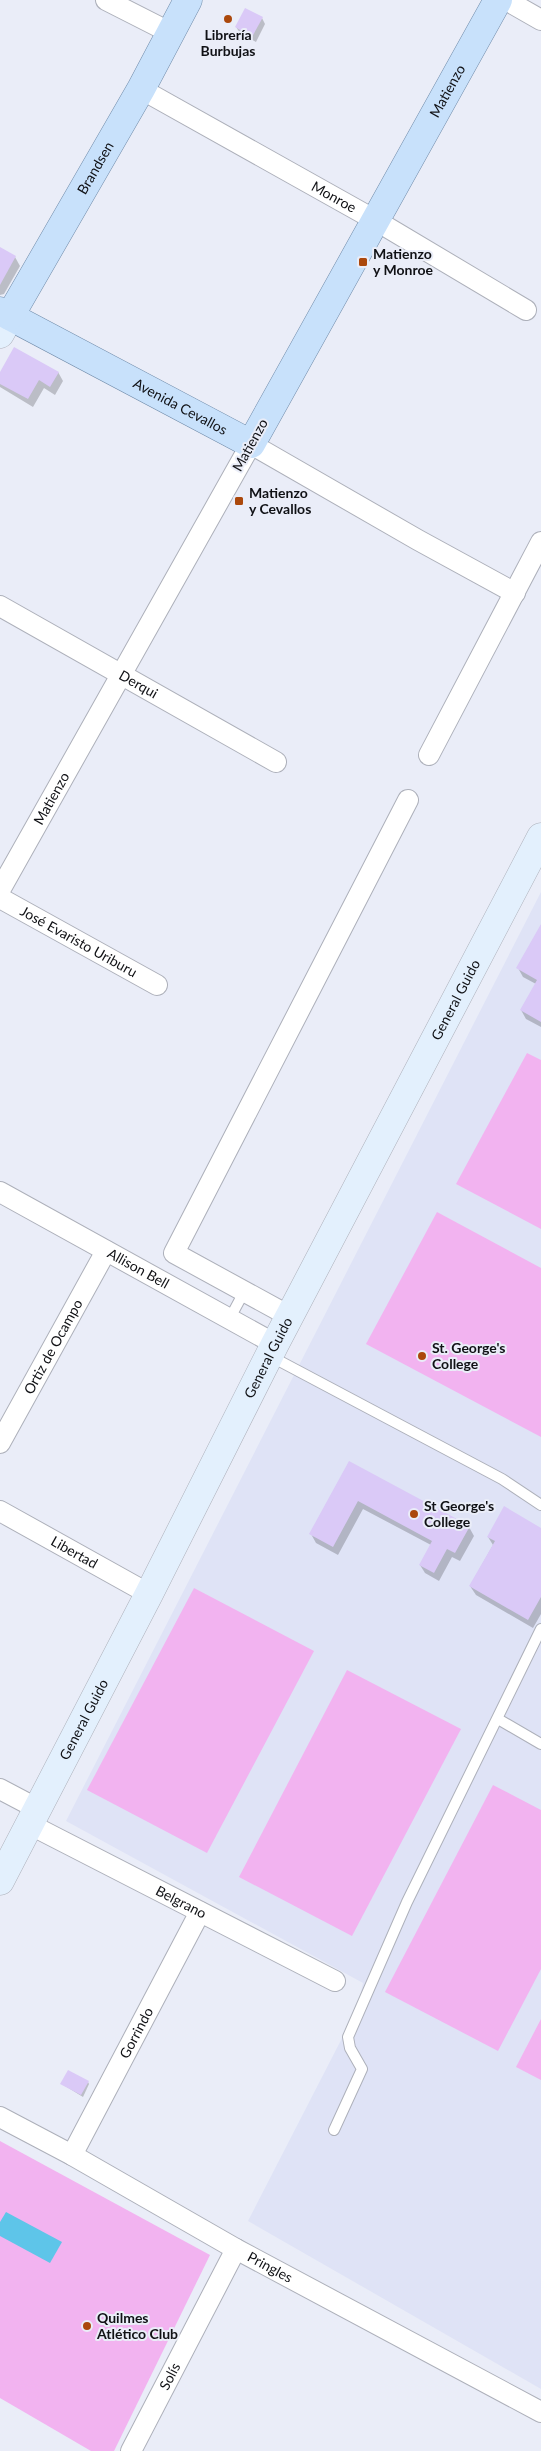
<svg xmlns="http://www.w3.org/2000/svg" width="541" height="2451" font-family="Lato,sans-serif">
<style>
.built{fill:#dfe3f6}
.green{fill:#f2b3f0}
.water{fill:#5ec5e9}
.shadow{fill:#0003}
.building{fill:#dac9f7}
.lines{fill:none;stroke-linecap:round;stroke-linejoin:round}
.service-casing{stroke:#adb0ba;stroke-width:12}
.minor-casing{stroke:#adb0ba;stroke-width:22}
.secondary-casing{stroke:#adb0ba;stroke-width:29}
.primary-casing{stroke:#708ba9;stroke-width:29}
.service{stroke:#fff;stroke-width:10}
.minor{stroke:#fff;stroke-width:20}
.secondary{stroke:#e3f0fd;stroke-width:28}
.primary{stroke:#c8e1fb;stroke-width:28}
.poi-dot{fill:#ab480c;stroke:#eaedf8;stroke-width:2}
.labels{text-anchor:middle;stroke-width:4;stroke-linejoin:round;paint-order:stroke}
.poi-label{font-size:14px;font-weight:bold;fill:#101115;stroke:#eaedf8;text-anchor:start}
.street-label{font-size:14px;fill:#101115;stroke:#eaedf8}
</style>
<rect width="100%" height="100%" fill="#eaedf8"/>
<!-- built -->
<path class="built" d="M541 892V2389L248 2221 357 2009 363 1983 66 1821Z"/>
<!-- green -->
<g class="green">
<path d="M527 1053 541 1060V1229L456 1184Z"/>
<path d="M437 1212 541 1268V1437L366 1344Z"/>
<path d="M194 1588 314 1651 207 1853 87 1790Z"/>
<path d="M347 1670 461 1729 352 1936 239 1877Z"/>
<path d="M493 1785 541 1810V1969L498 2051 385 1992Z"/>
<path d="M541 2019V2080L516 2067Z"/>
<path d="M0 2141 210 2255 114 2451H91L0 2398Z"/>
</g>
<!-- water -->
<path class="water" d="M6 2212 62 2242 50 2263 0 2236V2222Z"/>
<!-- shadow -->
<g class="shadow">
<path d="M262 18 265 24 256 42 240 33 236 27Z"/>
<path d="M0 249 15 257 20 266 4 294 0 295Z"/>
<path d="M58 372 63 381 55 395 44 388 33 407 0 387V375Z"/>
<path d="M541 943V1027L526 1019 521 1010 536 984 523 977 518 968Z"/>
<path d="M349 1463 469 1527 474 1536 460 1561 452 1557 439 1581 425 1573 420 1565 431 1545 363 1509 338 1555 316 1543 311 1534Z"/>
<path d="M541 1529V1614L533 1628 476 1595 470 1586 493 1545 488 1537Z"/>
<path d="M88 2082 89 2084 83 2097 62 2084Z"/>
</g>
<!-- building -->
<g class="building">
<path d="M245 8 263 17 252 37 235 27Z"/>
<path d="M0 247 16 256 0 285Z"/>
<path d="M14 347 59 372 50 387 39 380 28 399 0 384V372Z"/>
<path d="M541 924V1022L520 1010 537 980 516 968Z"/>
<path d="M349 1461 470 1526 455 1553 447 1549 434 1573 419 1565 432 1541 358 1501 333 1547 309 1534Z"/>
<path d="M504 1506 541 1528V1597L528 1620 469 1586 495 1541 487 1537Z"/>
<path d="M68 2070 89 2081 81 2095 60 2084Z"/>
</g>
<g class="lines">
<defs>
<g id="service">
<path d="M230 1318 244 1292"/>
<path d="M270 1356 502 1479 541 1505"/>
<path d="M498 1719 541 1744"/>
<path d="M334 2130 362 2069 350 2048 348 2037 407 1902 541 1629"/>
</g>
<g id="minor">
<path d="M106 0 171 33"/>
<path d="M506 0 541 20"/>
<path id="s1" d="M141 89 375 220 526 310"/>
<path id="s2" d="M0 606 276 762"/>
<path d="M429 755 541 542"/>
<path id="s3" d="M0 890 251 444 418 540 515 593"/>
<path id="s4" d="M0 898 157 985"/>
<path id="s5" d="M0 1192 275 1344"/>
<path d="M291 1317 174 1253 408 800"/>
<path id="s6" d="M0 1443 106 1251"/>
<path id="s7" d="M0 1511 149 1594"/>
<path d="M0 1789 36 1808"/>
<path id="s8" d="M29 1824 335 1981"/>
<path id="s9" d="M0 2117 72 2155 236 2249 541 2412"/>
<path id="s10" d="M72 2155 200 1912"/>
<path id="s11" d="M131 2451 236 2249"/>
</g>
<g id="secondary">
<path d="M0 334 10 316"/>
<path id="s12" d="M0 1881 149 1594 275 1344 541 837"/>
</g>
<g id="primary">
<path id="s13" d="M0 311 251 444 498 0"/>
<path id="s14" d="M10 316 141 89 188 0"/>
</g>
</defs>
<!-- service casing -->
<use href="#service" class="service-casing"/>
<!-- minor casing -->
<use href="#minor" class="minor-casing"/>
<!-- secondary casing -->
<use href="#secondary" class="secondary-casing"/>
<!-- primary casing -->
<use href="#primary" class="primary-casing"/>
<!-- service -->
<use href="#service" class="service"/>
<!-- minor -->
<use href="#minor" class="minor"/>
<!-- secondary -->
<use href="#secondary" class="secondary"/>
<!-- primary -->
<use href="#primary" class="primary"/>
</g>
<!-- markers -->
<g class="poi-dot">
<circle cx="228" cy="19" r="5"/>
<rect x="358" y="257" width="10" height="10" rx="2.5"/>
<rect x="234" y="496" width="10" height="10" rx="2.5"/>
<circle cx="422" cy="1356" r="5"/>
<circle cx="414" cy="1514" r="5"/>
<circle cx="87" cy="2326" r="5"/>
</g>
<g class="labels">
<!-- poi labels -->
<g class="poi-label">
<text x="228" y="40" text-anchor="middle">Librería<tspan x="228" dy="16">Burbujas</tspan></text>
<text x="373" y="259">Matienzo<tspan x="373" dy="16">y Monroe</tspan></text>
<text x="249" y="498">Matienzo<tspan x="249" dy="16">y Cevallos</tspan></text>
<text x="432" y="1353">St. George's<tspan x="432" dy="16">College</tspan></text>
<text x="424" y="1511">St George's<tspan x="424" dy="16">College</tspan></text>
<text x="97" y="2323">Quilmes<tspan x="97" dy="16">Atlético Club</tspan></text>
</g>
<!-- street labels -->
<g class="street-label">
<text dy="5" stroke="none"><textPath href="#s13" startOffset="688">Matienzo</textPath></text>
<text dy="5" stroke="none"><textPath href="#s14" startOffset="171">Brandsen</textPath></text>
<text dy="5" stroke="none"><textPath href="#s1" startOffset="221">Monroe</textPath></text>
<text dy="5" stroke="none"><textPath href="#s13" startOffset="204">Avenida Cevallos</textPath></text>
<text transform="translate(250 445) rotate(-61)" y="5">Matienzo</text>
<text dy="5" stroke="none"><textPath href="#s2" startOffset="159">Derqui</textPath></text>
<text dy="5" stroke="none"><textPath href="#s3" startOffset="105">Matienzo</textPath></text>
<text dy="5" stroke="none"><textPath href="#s4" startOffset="90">José Evaristo Uriburu</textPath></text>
<text dy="5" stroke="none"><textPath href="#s12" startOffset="992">General Guido</textPath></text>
<text dy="5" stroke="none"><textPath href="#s5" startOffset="158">Allison Bell</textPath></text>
<text dy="5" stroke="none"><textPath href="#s6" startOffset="110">Ortiz de Ocampo</textPath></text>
<text dy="5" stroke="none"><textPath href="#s12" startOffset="588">General Guido</textPath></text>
<text dy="5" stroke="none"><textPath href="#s7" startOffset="85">Libertad</textPath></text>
<text dy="5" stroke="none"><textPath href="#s12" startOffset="182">General Guido</textPath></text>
<text dy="5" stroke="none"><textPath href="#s8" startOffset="171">Belgrano</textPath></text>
<text dy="5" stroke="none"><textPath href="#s10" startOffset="138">Gorrindo</textPath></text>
<text dy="5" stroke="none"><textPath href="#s9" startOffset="309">Pringles</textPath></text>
<text dy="5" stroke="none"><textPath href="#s11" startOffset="84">Solís</textPath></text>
</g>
</g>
</svg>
